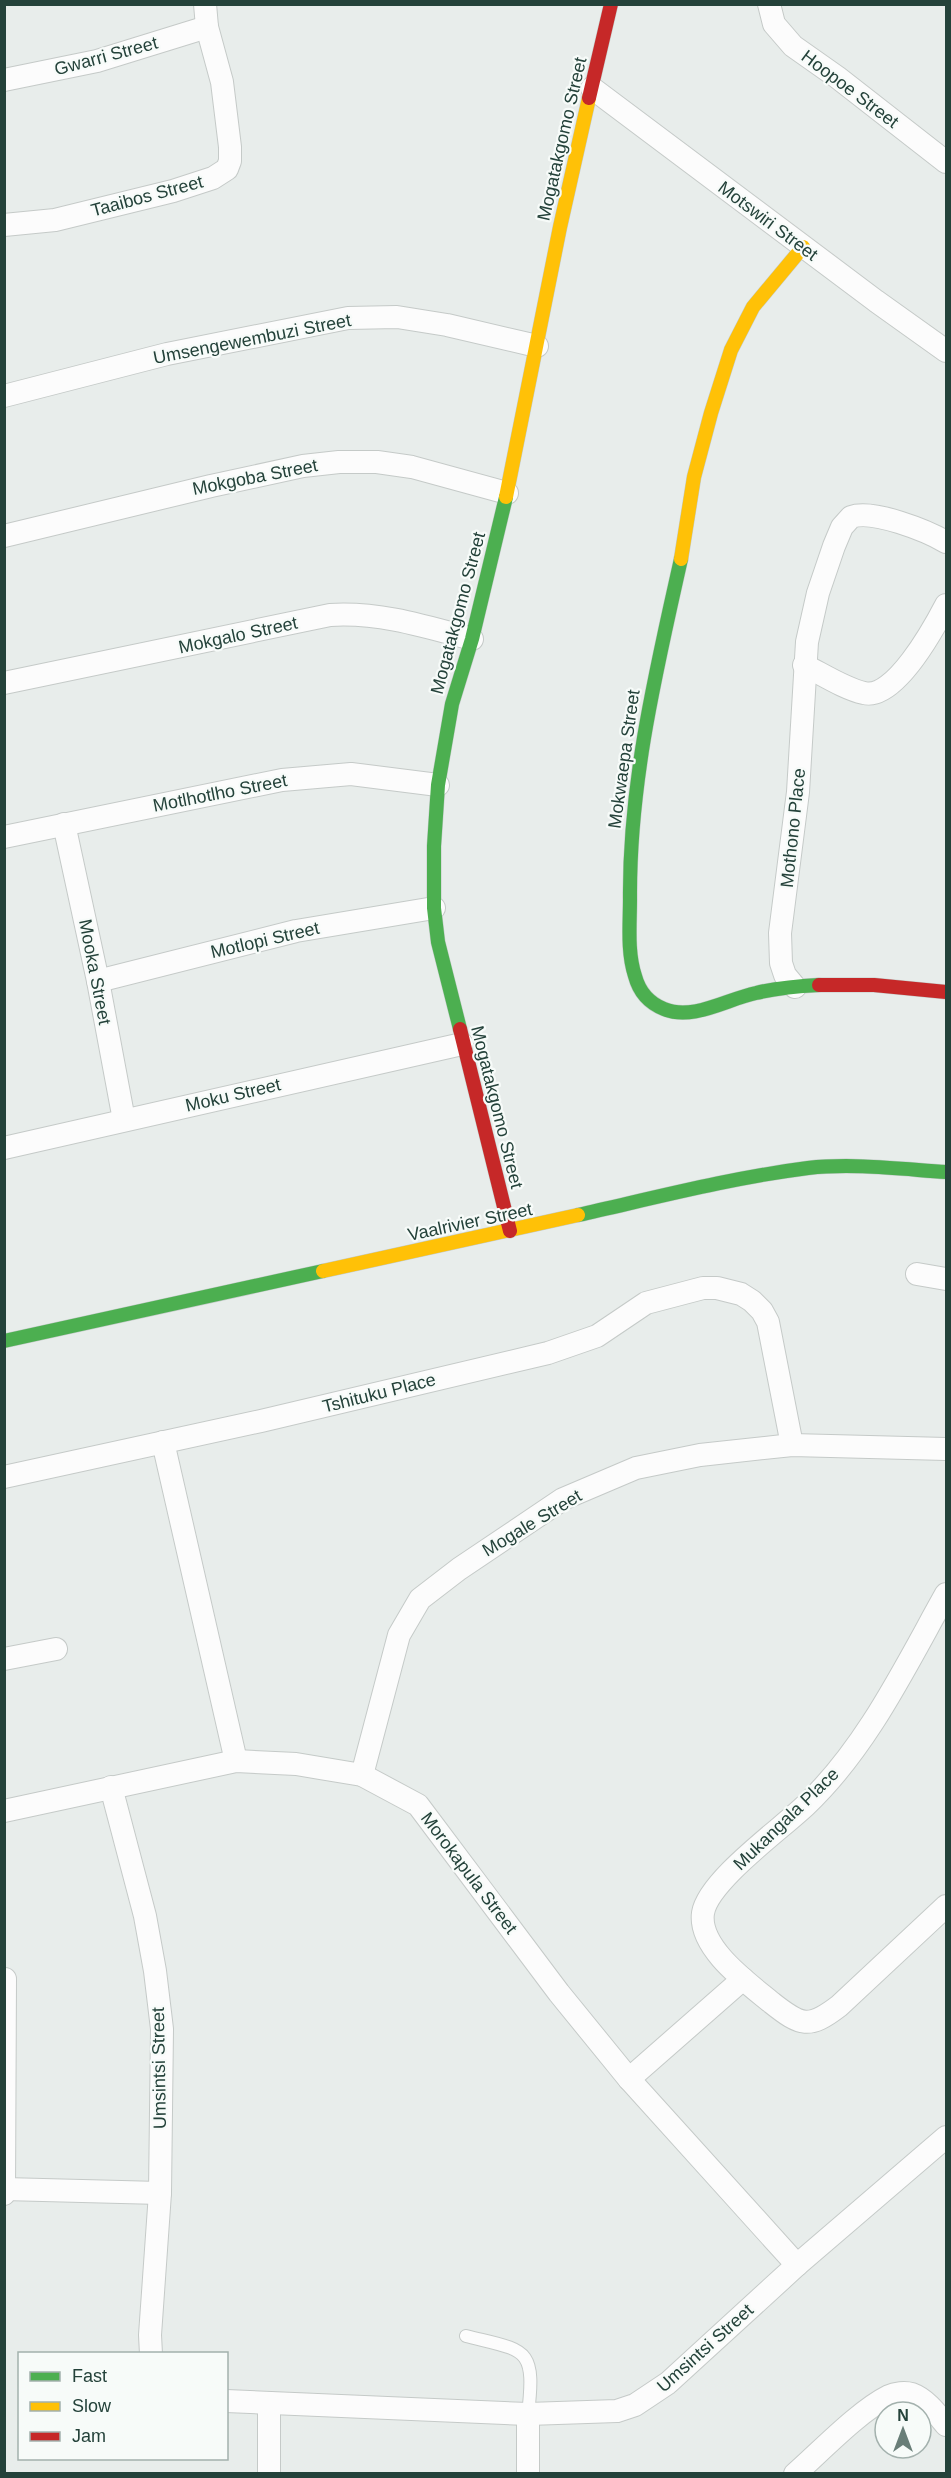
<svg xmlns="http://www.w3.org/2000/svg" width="951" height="2478" font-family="Helvetica,sans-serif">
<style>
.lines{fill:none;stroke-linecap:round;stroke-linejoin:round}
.lane-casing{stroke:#c5cac8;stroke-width:14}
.street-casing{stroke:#c5cac8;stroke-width:24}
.fast-casing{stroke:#c3cbc8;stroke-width:15}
.slow-casing{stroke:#c3cbc8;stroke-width:15}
.jam-casing{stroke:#c3cbc8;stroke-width:15}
.lane{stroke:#fcfcfc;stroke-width:12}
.street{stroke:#fcfcfc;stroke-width:22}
.fast{stroke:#4caf50;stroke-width:14}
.slow{stroke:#ffc107;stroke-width:14}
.jam{stroke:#c62828;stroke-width:14}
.labels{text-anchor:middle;stroke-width:4.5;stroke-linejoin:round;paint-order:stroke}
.street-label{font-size:18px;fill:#24423a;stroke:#f7fbf9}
</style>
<rect width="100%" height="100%" fill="#e8edeb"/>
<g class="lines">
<defs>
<path id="lane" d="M466 2336C526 2351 536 2346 528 2414"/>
<g id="street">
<path d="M769 4 774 24 793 46 837 77 946 162"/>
<path d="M4 80 97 61 207 27"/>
<path d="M592 88 876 301 946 351"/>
<path d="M4 225 55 220 173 191 213 178 227 169 230 161V147L222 82 207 27 205 4"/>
<path d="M4 396 167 354 348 318 397 317 447 325 537 346"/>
<path d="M4 536 211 486 303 466 339 462H377L412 467 507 493"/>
<path d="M804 665C822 674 845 689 864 693 894 701 934 628 946 605"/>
<path d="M4 683 330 615C380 612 424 626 472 639"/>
<path d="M64 824 98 981 124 1120"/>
<path d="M4 837 282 780 351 774 438 785"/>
<path d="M98 981 296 931 434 908"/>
<path d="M795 987 785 975 781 963 780 933 798 792 807 642 818 593 834 546 842 527 851 517C873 509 927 531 946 542"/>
<path d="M4 1148 462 1044"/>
<path d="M917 1274 946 1279"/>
<path d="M163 1442 236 1761"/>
<path d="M4 1477 261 1421 548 1353 597 1336 646 1303 703 1288H717L741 1294 752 1301 762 1311 768 1322 792 1445"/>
<path d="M946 1594C905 1667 867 1747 806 1805 781 1829 708 1881 703 1913 698 1948 748 1983 772 2003 801 2026 809 2029 839 2006L946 1906"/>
<path d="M4 1659 56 1649"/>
<path d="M362 1775 399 1635 420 1599 459 1569 563 1499 636 1468 700 1455 792 1445 946 1449"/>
<path d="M111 1787 145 1916 155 1971 162 2029 160 2193 150 2335 151 2354"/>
<path d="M4 1811 236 1761 296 1764 362 1775 418 1805 559 1993 629 2079 797 2265"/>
<path d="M629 2079 743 1979"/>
<path d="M4 2189 160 2193"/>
<path d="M4 2194 5 1979"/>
<path d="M226 2401 528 2414 617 2411 635 2405 668 2383 797 2265 946 2137"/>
<path d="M269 2474V2403"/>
<path d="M528 2474V2414"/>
<path d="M795 2474C821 2451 859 2411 889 2396 895 2393 905 2392 912 2394 926 2399 937 2414 946 2425"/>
</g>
<g id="fast">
<path d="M681 559C656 671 629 783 630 899 630 924 627 952 635 976 639 991 649 1003 664 1009 693 1021 727 999 756 993 777 988 798 986 819 985"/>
<path d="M460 1029 438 942 434 908V846L438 785 452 704 472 639 506 497"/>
<path d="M578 1215C654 1198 730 1178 808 1168 853 1163 901 1169 946 1172"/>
<path d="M4 1341 323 1271"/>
</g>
<g id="slow">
<path d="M506 497 560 227 589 98"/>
<path d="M681 559 694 477 711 413 731 350 753 307 803 247"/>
<path d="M323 1271 578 1215"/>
</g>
<g id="jam">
<path d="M589 98 611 4"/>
<path d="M819 985H874L946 992"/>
<path d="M460 1029 510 1231"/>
</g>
</defs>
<!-- lane casing -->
<use href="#lane" class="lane-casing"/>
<!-- street casing -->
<use href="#street" class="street-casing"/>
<!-- fast casing -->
<use href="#fast" class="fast-casing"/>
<!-- slow casing -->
<use href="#slow" class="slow-casing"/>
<!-- jam casing -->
<use href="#jam" class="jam-casing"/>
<!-- lane -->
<use href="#lane" class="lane"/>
<!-- street -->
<use href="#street" class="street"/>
<!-- fast -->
<use href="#fast" class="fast"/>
<!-- slow -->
<use href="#slow" class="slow"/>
<!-- jam -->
<use href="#jam" class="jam"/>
</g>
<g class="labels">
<!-- street labels -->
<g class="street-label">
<text transform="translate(106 56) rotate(-15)" y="6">Gwarri Street</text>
<text transform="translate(850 89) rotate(37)" y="6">Hoopoe Street</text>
<text transform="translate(562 139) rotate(-77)" y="6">Mogatakgomo Street</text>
<text transform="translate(147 196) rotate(-15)" y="6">Taaibos Street</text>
<text transform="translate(768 221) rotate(37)" y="6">Motswiri Street</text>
<text transform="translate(252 339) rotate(-11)" y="6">Umsengewembuzi Street</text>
<text transform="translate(255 477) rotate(-11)" y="6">Mokgoba Street</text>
<text transform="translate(458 613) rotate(-75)" y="6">Mogatakgomo Street</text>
<text transform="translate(238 635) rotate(-12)" y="6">Mokgalo Street</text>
<text transform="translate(624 759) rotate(-82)" y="6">Mokwaepa Street</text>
<text transform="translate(220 793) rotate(-11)" y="6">Motlhotlho Street</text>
<text transform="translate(793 828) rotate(-84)" y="6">Mothono Place</text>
<text transform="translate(265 940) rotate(-13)" y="6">Motlopi Street</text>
<text transform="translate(95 972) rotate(79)" y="6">Mooka Street</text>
<text transform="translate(233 1095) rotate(-13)" y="6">Moku Street</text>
<text transform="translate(497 1107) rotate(76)" y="6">Mogatakgomo Street</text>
<text transform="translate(470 1222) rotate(-12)" y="6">Vaalrivier Street</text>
<text transform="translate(379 1393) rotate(-14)" y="6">Tshituku Place</text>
<text transform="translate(532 1523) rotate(-31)" y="6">Mogale Street</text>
<text transform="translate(786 1819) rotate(-44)" y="6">Mukangala Place</text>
<text transform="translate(469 1873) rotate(53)" y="6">Morokapula Street</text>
<text transform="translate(159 2068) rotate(-91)" y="6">Umsintsi Street</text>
<text transform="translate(705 2348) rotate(-42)" y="6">Umsintsi Street</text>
</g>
</g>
<!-- border -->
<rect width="951" height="2478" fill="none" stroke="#24423a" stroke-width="12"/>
<!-- legend -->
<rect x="18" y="2352" width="210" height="108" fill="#f7fbf9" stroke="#a3b1ad" stroke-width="1.5"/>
<rect x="30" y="2372" width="30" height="9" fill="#4caf50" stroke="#a3b1ad" stroke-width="1.5"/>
<text x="72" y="2382" font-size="18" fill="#24423a">Fast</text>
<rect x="30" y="2402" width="30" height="9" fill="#ffc107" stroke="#a3b1ad" stroke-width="1.5"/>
<text x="72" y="2412" font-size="18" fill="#24423a">Slow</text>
<rect x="30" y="2432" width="30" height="9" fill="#c62828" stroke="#a3b1ad" stroke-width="1.5"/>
<text x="72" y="2442" font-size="18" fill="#24423a">Jam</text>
<!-- north arrow -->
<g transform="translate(903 2430)"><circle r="28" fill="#f7fbf9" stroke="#a3b1ad" stroke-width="1.5"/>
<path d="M0-4.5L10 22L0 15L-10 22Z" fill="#697e78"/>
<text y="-9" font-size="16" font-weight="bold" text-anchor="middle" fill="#24423a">N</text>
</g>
</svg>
